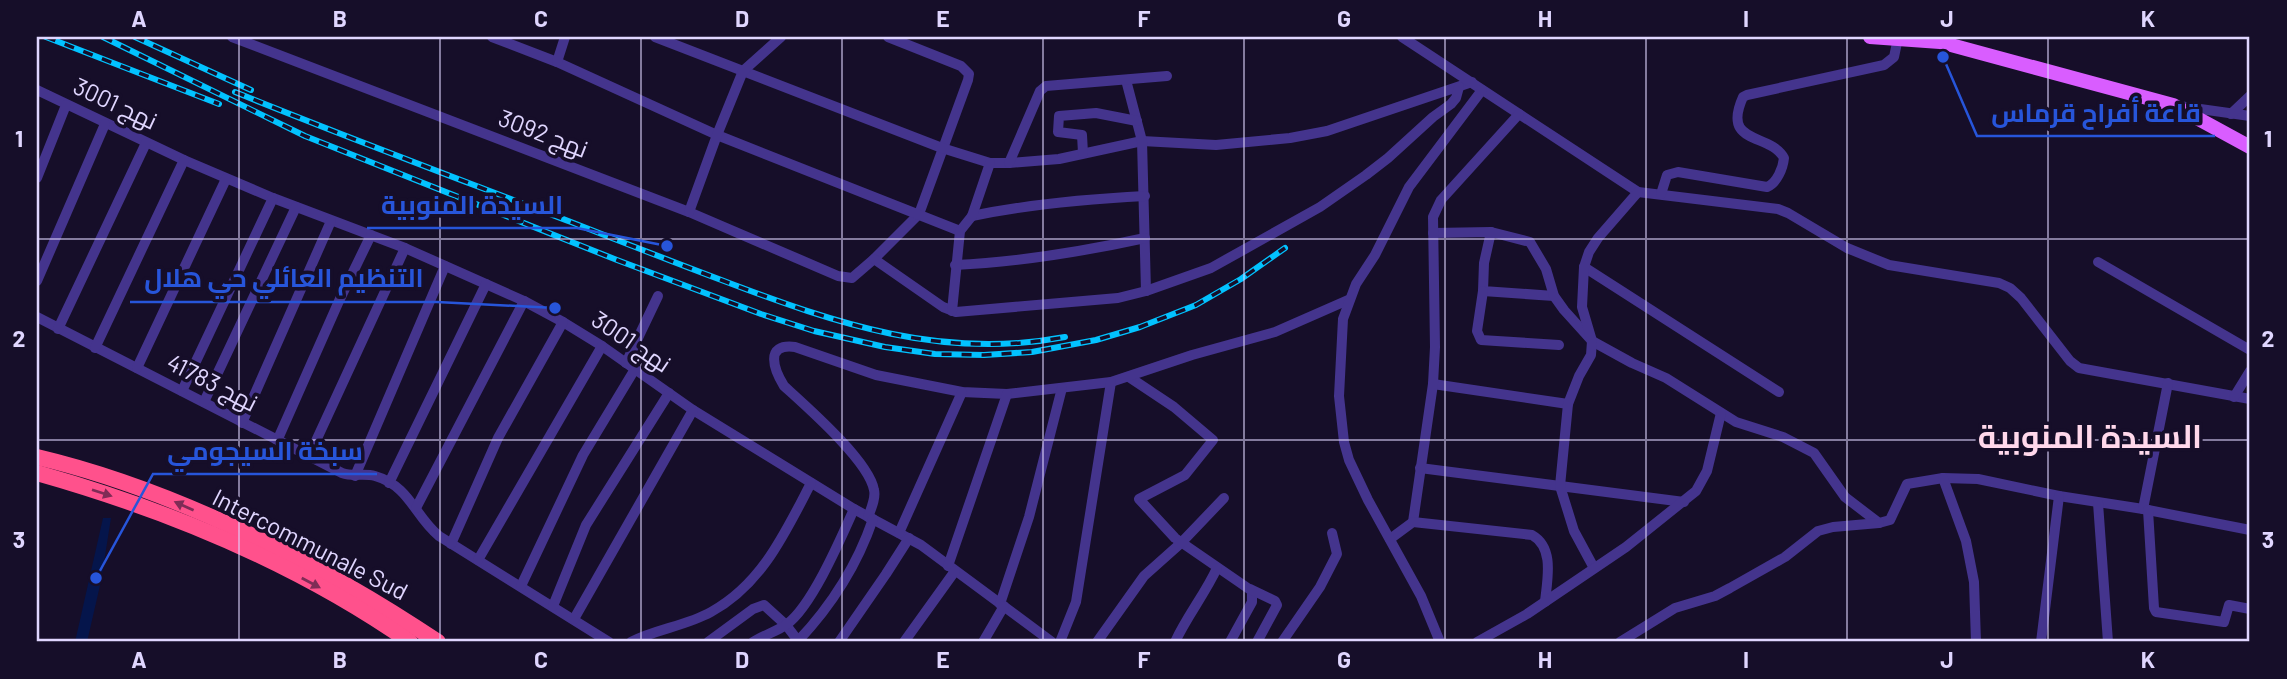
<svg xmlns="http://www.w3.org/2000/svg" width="2287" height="679" font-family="Barlow,Cairo,sans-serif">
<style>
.water{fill:#05154b}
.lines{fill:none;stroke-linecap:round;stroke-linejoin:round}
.minor{stroke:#44348d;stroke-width:10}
.major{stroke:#d95dff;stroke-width:14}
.highway{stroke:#ff518c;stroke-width:16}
.rail-casing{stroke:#02c2ff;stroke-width:6}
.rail{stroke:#160e29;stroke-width:3.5;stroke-dasharray:10;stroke-linecap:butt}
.oneway{fill:#7f2c56}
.grid{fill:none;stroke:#e0d6ff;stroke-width:2;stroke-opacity:0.55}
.labels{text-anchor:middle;stroke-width:7;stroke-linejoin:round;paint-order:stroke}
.street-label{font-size:24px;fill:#e0d6ff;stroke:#160e29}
.district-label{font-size:32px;font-weight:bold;fill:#ffd8eb;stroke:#160e29}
.leader{fill:none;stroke:#2755da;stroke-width:2.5}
.callout-dot{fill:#2755da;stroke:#160e29;stroke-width:2.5}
.callout-label{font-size:26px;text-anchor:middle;font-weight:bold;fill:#2755da;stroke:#160e29;stroke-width:7;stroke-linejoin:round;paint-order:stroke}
.neatline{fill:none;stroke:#e0d6ff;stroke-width:2.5}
.grid-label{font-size:23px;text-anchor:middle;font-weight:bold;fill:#e0d6ff}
</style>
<rect width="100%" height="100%" fill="#160e29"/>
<!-- water -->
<path class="water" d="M103 518H111L101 581 87 642H75Z"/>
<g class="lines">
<!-- minor -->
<g class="minor">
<path d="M232 37 689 212 838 276 852 278 874 259 919 214 968 80 969 74 961 66 888 37"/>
<path d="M492 37 557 62 717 135 960 231"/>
<path d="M655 37 942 148 990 163H1009L1059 159 1142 141 1216 145 1290 138 1327 131 1472 82"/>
<path d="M1402 37 1638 192 1778 209 1788 213 1847 248 1889 265 1999 283 2010 288 2021 298 2070 361 2079 368 2250 399"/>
<path d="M557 62 565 37"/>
<path d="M1126 80 1142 141 1146 291"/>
<path d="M37 90 184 160 273 198 405 248 524 301 563 322 602 346 693 410 854 509 921 545 1052 642"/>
<path d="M2179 106 2250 116"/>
<path d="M2231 114 2250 96"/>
<path d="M1083 153 1082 135 1058 132 1059 116 1096 113 1137 121"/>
<path d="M1009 163 1040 91 1046 86 1167 76"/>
<path d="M37 178 66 105"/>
<path d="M1661 194 1667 175 1678 172 1767 187C1777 183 1783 168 1784 158 1770 132 1721 146 1743 97L1747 95 1884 65 1894 57 1898 38"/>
<path d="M689 212 717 135 743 71 781 37"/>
<path d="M972 216C1030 204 1086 199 1145 196"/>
<path d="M1491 232 1484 263 1483 291 1554 296"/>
<path d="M1433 233 1491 232 1530 242 1546 269 1554 296 1564 310 1592 341 1632 363 1666 378 1736 422 1783 437 1814 453 1845 497 1879 523 1890 520 1907 484 1943 478 1978 479 2059 496 2143 509 2250 530"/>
<path d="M874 259 943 307 956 312 1118 298 1146 291 1211 268 1320 207 1366 175 1388 158 1433 117 1451 104 1456 98 1459 87"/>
<path d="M2098 262 2250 350"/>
<path d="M955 265C1021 262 1081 252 1145 238"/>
<path d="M1584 267 1779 392"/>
<path d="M37 281 105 124"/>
<path d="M1483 291 1477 331 1481 340 1559 345"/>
<path d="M952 311 960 231 972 216 990 163"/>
<path d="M37 317 342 473C353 477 364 473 375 476 410 486 415 517 439 536L609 642"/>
<path d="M58 329 146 143"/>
<path d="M95 348 184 160"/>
<path d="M626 363 658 296"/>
<path d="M137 368 226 179"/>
<path d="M1129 377 1174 407 1213 440 1185 475 1139 499 1175 538 1252 591V602L1230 642"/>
<path d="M1433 384 1568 404"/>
<path d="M182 391 273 198"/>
<path d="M2234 397 2250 371"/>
<path d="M204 402 296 207"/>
<path d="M242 423 331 221"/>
<path d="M277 441 339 301 371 235"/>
<path d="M309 456 405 248"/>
<path d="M1420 468 1684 502"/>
<path d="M355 476 445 266"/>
<path d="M1943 478 1966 541 1974 582 1976 642"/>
<path d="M389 483 486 284"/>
<path d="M2098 503 2108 642"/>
<path d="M416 508 524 301"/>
<path d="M2143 509 2168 383"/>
<path d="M2148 510 2154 608 2156 612 2224 622 2229 605 2250 609"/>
<path d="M868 517C871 509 876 498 874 490 869 461 807 407 784 386 774 370 764 343 795 347L876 375 962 392 1007 394 1111 382 1192 355 1275 332 1348 300"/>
<path d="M1413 522 1433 384 1435 347 1433 217 1441 200 1519 114"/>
<path d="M899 533 962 392"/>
<path d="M1390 539 1413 522 1532 535C1555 548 1547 580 1545 602"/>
<path d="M451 544 498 438 563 322"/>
<path d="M478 560 602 346"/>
<path d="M948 566 1007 394"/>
<path d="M1594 568 1574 531 1560 486 1568 404 1579 376 1591 355 1592 341 1582 307 1584 267 1589 252 1598 238 1638 192"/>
<path d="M521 586 583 455 635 369"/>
<path d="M1250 589 1275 601 1277 605 1257 642"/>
<path d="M1000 604 1029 517 1062 388"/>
<path d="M553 606 586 525 669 393"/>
<path d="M574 619 693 410"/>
<path d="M798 641C832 605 857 566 873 519"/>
<path d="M631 642C656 629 686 626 711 612 762 584 785 533 811 483"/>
<path d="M708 642 753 609 764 605 786 625 799 642"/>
<path d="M753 642C764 635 778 631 787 624 812 606 841 538 854 509"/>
<path d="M839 642 886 574 909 538"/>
<path d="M904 642 955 571"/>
<path d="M983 642 1004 606"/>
<path d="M1060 642 1076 602 1111 382"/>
<path d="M1097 642 1144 576 1181 543 1224 498"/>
<path d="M1175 642C1187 616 1205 594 1217 568"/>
<path d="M1282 642 1320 587 1337 554 1332 533"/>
<path d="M1440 642 1421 596 1368 500 1349 460 1344 442 1339 396 1343 319 1356 284 1375 255 1409 187 1482 90"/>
<path d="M1477 642 1527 614 1626 547 1696 491 1707 471 1721 413"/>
<path d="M1620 642 1675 608 1715 596 1730 588 1785 557 1818 531 1833 527 1879 523"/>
<path d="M2041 642 2059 496"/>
</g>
<!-- major -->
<path class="major" d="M1870 37 1940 42 2173 105 2250 147"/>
<!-- highway -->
<g class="highway">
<path d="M37 457C173 489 322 564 438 642"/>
<path d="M37 473C168 510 298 564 410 642"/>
</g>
<defs>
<g id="rail">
<path d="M46 37 219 104"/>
<path d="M103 37 305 136 617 260 761 314 814 331 885 347 935 354 984 355 1032 352 1096 340 1140 327 1196 305 1241 279 1285 248"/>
<path d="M135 37 251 90"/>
<path d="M235 92C346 137 459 179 571 222 622 242 673 262 724 281 837 324 943 360 1065 337"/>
</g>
</defs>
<!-- rail casing -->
<use href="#rail" class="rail-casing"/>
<!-- rail -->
<use href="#rail" class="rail"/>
</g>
<!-- one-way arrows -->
<defs><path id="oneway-solid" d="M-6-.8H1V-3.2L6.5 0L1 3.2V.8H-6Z" transform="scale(1.75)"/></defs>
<g class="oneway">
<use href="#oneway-solid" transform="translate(102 493) rotate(18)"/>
<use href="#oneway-solid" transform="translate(184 506) rotate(-156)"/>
<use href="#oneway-solid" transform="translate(311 583) rotate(28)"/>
</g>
<!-- grid -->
<path class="grid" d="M239 37V642M440 37V642M641 37V642M842 37V642M1043 37V642M1244 37V642M1445 37V642M1646 37V642M1847 37V642M2048 37V642M37 239H2250M37 440H2250"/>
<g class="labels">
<!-- street labels -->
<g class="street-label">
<text transform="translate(115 104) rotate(25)" y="8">نهج 3001</text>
<text transform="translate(543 134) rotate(21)" y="8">نهج 3092</text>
<text transform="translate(631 342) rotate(34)" y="8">نهج 3001</text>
<text transform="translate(212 383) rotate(27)" y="8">نهج 41783</text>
<text transform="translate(310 545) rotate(27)" y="8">Intercommunale Sud</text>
</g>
<!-- district labels -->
<g class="district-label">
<text x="2090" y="448">السيدة المنوبية</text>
</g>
</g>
<!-- callouts -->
<path class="leader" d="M1943 57L1977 136H2215M667 246L577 228H367M555 308L437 302H130M96 578L153 474H377"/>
<g class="callout-dot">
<circle cx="1943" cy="57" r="7"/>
<circle cx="667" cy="246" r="7"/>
<circle cx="555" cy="308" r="7"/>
<circle cx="96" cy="578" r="7"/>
</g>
<g class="callout-label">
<text x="2096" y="122">قاعة أفراح قرماس</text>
<text x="472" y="214">السيدة المنوبية</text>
<text x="284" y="287">التنظيم العائلي حي هلال</text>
<text x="265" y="460">سبخة السيجومي</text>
</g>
<!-- border -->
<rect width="2287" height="679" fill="none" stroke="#160e29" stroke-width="77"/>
<rect x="38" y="38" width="2210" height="602" class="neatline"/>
<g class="grid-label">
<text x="139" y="27">A</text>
<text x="340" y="27">B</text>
<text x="541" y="27">C</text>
<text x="742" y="27">D</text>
<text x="943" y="27">E</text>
<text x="1144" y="27">F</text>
<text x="1344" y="27">G</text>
<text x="1545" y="27">H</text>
<text x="1746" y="27">I</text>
<text x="1947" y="27">J</text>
<text x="2148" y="27">K</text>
<text x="19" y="147">1</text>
<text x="2268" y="147">1</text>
<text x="19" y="347">2</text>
<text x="2268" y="347">2</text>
<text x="19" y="548">3</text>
<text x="2268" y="548">3</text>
<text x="139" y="668">A</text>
<text x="340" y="668">B</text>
<text x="541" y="668">C</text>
<text x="742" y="668">D</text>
<text x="943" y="668">E</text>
<text x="1144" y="668">F</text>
<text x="1344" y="668">G</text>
<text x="1545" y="668">H</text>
<text x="1746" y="668">I</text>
<text x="1947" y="668">J</text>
<text x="2148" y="668">K</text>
</g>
</svg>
